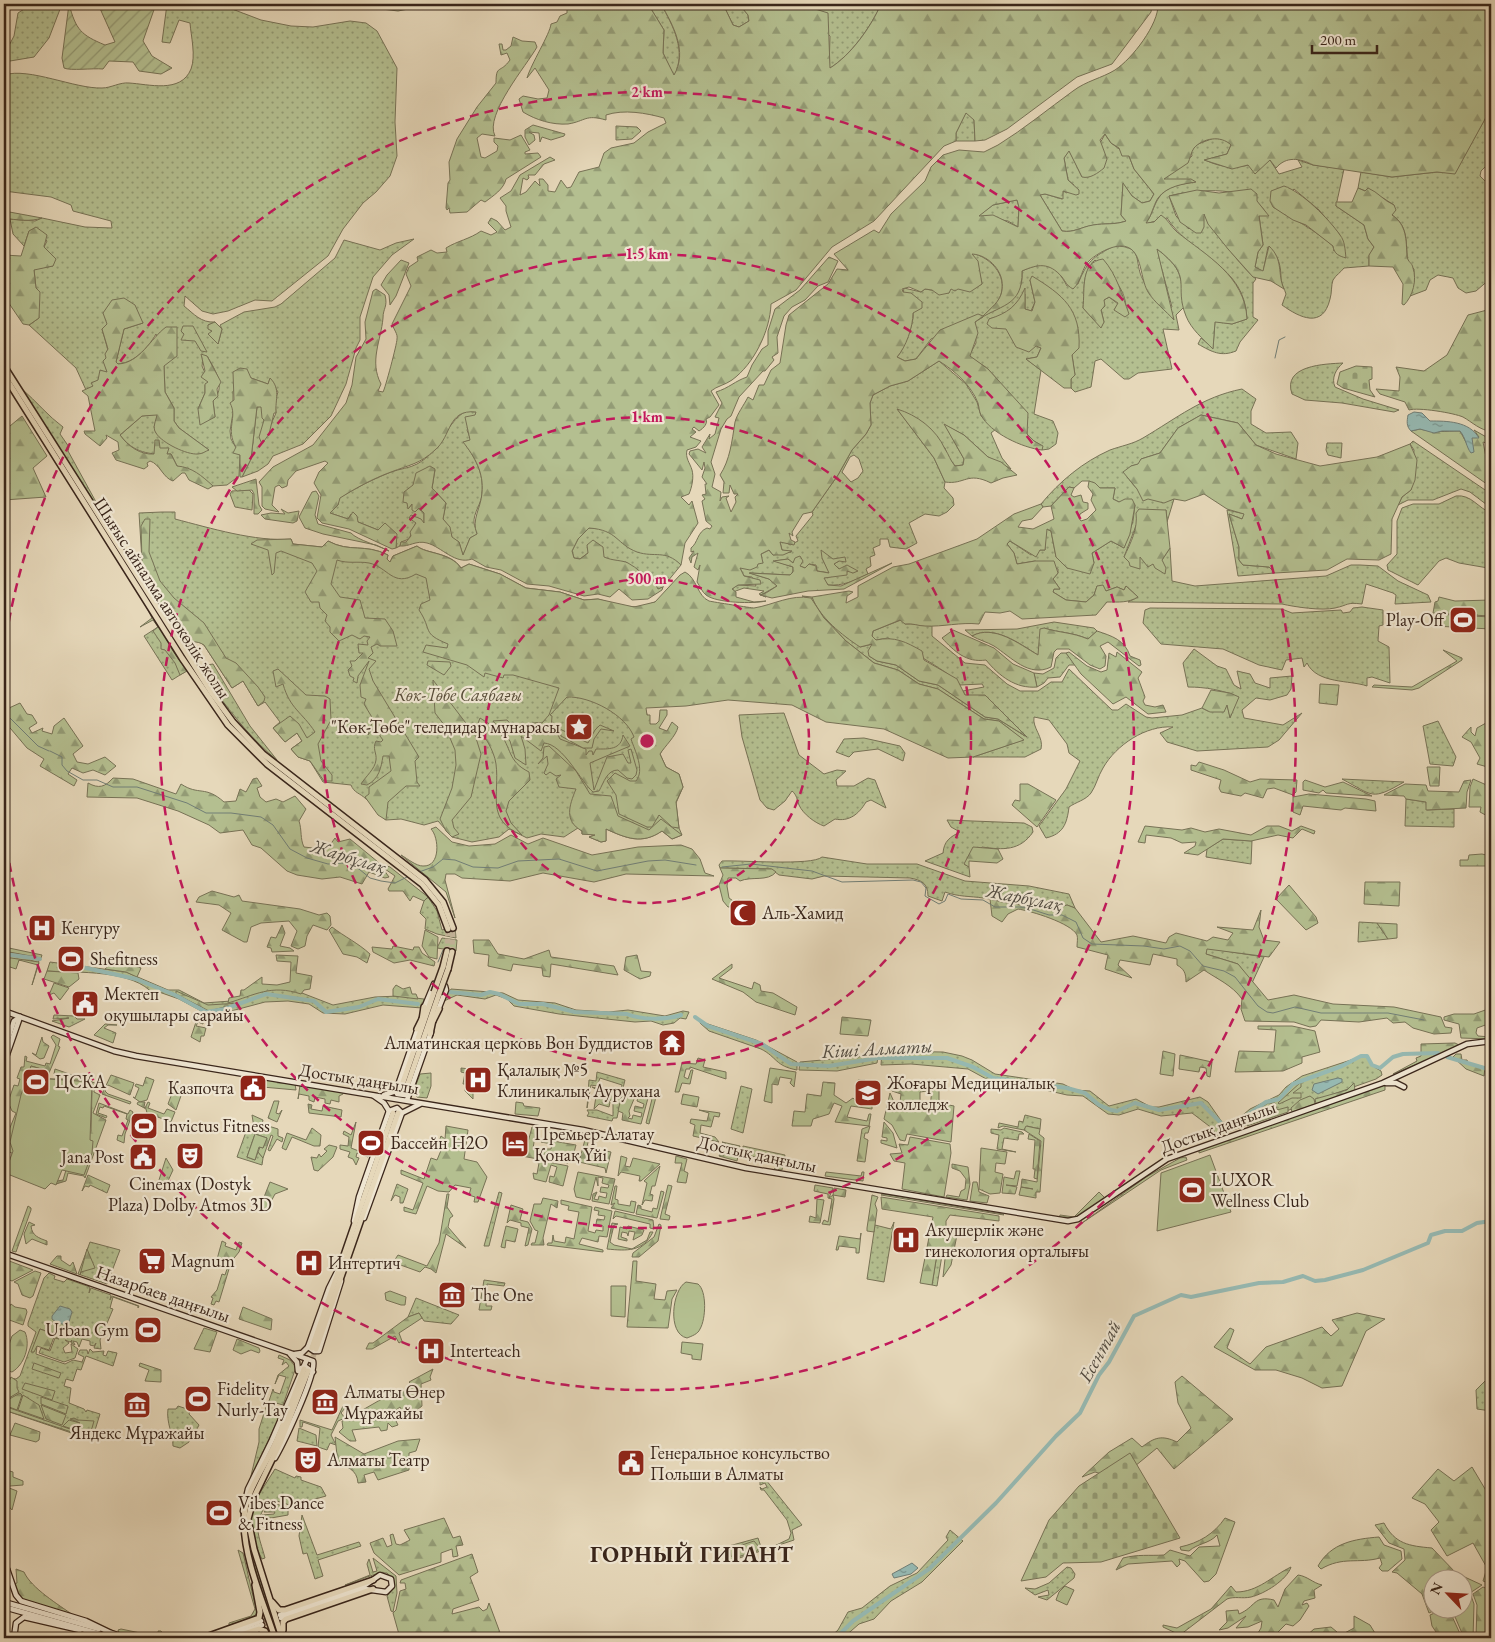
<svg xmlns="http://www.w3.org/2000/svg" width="1495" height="1642" font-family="'EB Garamond',serif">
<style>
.grass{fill:url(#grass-dots);stroke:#777256;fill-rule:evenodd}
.forest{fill:url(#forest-firs);stroke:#777256;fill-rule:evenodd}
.cemetery{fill:url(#cemetery-stones);stroke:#777256}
.garden{fill:url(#garden-furrows);stroke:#777256}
.pitch{fill:#b4bf90;stroke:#777256}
.water{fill:url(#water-ripples);stroke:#717e76}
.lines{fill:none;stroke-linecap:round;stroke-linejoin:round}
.stream{stroke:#717e76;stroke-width:1}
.river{stroke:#96b9b2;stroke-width:4}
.secondary-tunnel{stroke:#c4b49a;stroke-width:4.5;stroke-dasharray:4.5 2;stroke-linecap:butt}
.primary-tunnel{stroke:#c4b49a;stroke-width:5;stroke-dasharray:5 2.5;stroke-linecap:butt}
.secondary-casing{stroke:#3a261b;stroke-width:7}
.primary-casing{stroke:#3a261b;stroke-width:8}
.secondary{stroke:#efe6d2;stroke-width:4.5}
.primary{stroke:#e6d8ba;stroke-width:5}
.primary-bridge-casing{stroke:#3a261b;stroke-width:8;stroke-linecap:butt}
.primary-bridge{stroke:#e6d8ba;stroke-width:5}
.ring{fill:none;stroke:#c2185b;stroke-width:2.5;stroke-dasharray:9 6}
.labels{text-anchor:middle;stroke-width:4.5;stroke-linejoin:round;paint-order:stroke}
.street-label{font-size:18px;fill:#3a261b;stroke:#efe6d2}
.poi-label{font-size:18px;fill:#3a261b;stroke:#efe6d2;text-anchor:start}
.park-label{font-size:18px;font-style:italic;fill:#584c38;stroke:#efe6d2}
.water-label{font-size:19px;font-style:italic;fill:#514b41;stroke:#efe6d2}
.district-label{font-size:22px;font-weight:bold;letter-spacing:1px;fill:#3a261b;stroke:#efe6d2}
.centre{fill:#c2185b;stroke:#efe6d2;stroke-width:2.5}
.ring-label{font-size:15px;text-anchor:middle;font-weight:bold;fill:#c2185b;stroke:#efe6d2;stroke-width:4.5;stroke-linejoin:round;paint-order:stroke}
</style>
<defs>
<pattern id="grass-dots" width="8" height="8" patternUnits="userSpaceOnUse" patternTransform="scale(1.25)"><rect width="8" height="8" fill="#b4bf90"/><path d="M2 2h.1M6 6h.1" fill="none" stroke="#939b75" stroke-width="1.8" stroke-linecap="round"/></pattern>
<pattern id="forest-firs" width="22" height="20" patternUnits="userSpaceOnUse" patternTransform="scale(1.25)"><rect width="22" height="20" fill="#b4bf90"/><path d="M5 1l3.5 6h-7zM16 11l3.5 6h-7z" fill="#939b75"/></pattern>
<pattern id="cemetery-stones" width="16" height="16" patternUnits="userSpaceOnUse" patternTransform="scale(1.25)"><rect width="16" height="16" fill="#b4bf90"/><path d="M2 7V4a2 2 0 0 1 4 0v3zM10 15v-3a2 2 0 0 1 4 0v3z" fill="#939b75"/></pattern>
<pattern id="garden-furrows" width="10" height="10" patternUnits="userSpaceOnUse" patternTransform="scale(1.25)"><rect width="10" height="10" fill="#b4bf90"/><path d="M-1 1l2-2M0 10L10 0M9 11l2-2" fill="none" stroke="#939b75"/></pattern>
<pattern id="water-ripples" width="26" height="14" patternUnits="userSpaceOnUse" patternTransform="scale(1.25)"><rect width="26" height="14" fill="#96b9b2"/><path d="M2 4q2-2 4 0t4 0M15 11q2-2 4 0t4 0" fill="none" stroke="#7b9690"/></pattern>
</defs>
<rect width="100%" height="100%" fill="#e6d8ba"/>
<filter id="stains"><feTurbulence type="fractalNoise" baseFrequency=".004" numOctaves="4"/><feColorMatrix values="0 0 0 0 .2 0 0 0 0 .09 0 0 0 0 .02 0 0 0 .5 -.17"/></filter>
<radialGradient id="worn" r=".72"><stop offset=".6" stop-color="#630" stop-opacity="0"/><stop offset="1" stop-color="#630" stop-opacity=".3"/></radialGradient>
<!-- grass -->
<g class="grass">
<path d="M32 4H62L49 38 34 57 4 62V55L14 36 18 13Z"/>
<path d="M167 4H219L261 20 291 26 313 27 350 21 366 23 377 31 397 68 395 122 397 156 390 176 376 192 363 203 343 229 328 256 272 301 255 300 228 311 213 314 202 311 185 296 184 306C194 314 201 323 215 322L208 325 218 344 222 329 220 325 244 312 275 307 281 304 335 258 344 240 380 250 396 243 414 239 392 255 373 277 360 317V340L356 348 346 384 331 416 303 444 273 456 268 464 258 471 242 477 251 459 257 407 261 406 264 420 262 444 276 413 275 401 278 392 270 379 268 384 251 378 233 391V413L230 431 231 439 240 455 239 476 227 485 213 486 177 466 171 454C150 455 133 453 120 435L142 416 158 414 154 427 156 433 209 450 179 428 174 421V408L165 392 164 366 156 334C148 348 134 363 118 364L116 362 124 329 143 323 107 324 102 329 108 350 105 364 107 372 99 380 92 383 94 386 86 390 76 368 29 325 39 318 34 269 53 266 44 247 47 241 36 228 29 231 24 246 13 234 10 219 35 221 42 218 85 227 112 228 111 221 73 211 71 205 51 197 4 191V75C29 67 75 89 102 88 111 88 120 82 129 83 148 84 181 94 191 69 196 56 191 36 190 23L179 20 170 43 162 42ZM207 356C216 371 226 387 213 401L215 417 198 409 205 393V385L209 382 202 366 203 359Z"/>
<path d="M648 4 657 6V4H661C673 26 687 51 674 76L663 53 664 30Z"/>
<path d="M723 4H739L748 15 749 21 739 27 733 25Z"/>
<path d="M803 4H881C871 27 851 55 829 69L830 36 802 9Z"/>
<path d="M1491 108V161L1481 171 1480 176 1491 187V278L1476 291 1466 293 1458 288 1453 278 1438 275 1430 280 1426 290 1410 296 1414 282V269L1408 263C1405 245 1410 227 1392 215L1394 205 1383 198 1358 188 1361 172 1392 177 1437 172 1455 173Z"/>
<path d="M966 112 974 119 975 141H956V133Z"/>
<path d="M616 126 637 127 641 131 632 139 616 140Z"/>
<path d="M1105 134 1111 143 1129 156 1134 169 1154 194 1150 201 1142 203 1132 196 1123 184 1121 215 1126 221C1115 225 1105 223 1094 225 1081 227 1074 233 1062 231L1040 195 1045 194 1062 199 1063 191 1067 193 1074 185 1068 180 1064 158 1069 150 1082 177Z"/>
<path d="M1214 138 1225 139 1231 145 1227 154 1205 160C1231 172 1244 166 1270 160L1279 174 1302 167 1298 160 1313 165 1344 169 1336 206 1364 225 1368 239 1374 247 1369 256V266L1344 268C1341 272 1336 275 1333 280 1331 285 1332 293 1330 299 1323 329 1300 318 1282 305L1286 294C1285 290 1281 284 1281 279 1281 267 1279 255 1268 247L1263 272 1255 267 1258 252 1263 245 1259 215 1266 214C1254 184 1195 189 1169 196L1176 216 1189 229 1203 212C1210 227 1244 270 1256 279L1253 283V317L1258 320 1240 342 1236 351C1221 357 1212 352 1198 344L1201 338 1213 348 1215 321 1232 324 1247 319C1245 264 1192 257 1167 218L1145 224C1152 216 1153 207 1158 199 1165 186 1182 184 1195 182L1163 180 1192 156 1191 150 1198 144ZM1294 189 1319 210 1340 235 1334 251 1333 246C1315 230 1294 219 1273 207Z"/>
<path d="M1017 200 1019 207 1018 227 1008 221 978 216 993 205Z"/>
<path d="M1114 246C1145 246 1133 261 1143 280 1149 291 1158 301 1165 310L1172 307 1156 248C1184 270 1180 275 1184 307L1176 315 1179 330 1163 329 1172 369 1138 373 1129 379H1124L1101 359 1095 361 1091 387 1075 392 1071 388V379L1075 375 1072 355 1030 280 1035 302 1031 311 1025 309V294L1006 314 989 319 1041 348 1037 357 1026 359 1041 370 1034 414 1053 421 1058 433 1056 444 1049 449 1042 450V446L1034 441 1027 434C1029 419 1000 382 989 370 984 365 975 361 969 356L976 343 975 322 983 317 931 339 916 359 905 361 897 357C903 351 915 321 913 313 912 304 901 296 904 288L921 292 925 289 949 293 950 288 972 289 982 284 977 261 971 253C992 257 1011 279 998 301 995 306 988 310 985 315 1005 306 1024 297 1022 271 1044 261 1055 263 1067 286L1078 284C1087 261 1093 257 1114 246ZM1095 260C1109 273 1124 286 1126 306L1114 310 1118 304 1109 297 1104 300 1101 310 1104 322 1101 327 1083 308C1085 290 1081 273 1095 260Z"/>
<path d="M939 361 966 384 977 402 981 416 996 429 991 433 1002 458 1011 469 988 457 964 435 945 425 964 459 963 465 955 466 948 457 945 448 898 410 934 458 945 482 944 488 953 498 954 505 947 512 939 516 925 514 909 523 917 543 906 549 890 547 888 539H880V545L873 548 875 555 870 557 871 566 866 569 868 574C854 581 843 586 828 585L823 578C836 577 844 570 857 571L839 569 834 564 839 561 822 558 830 573 817 571 816 565 809 564 805 568 800 566 795 561 793 563 788 559 775 561 793 567V572L790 575 750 573 769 579 777 586 761 595 766 597 759 594 764 591 744 588 733 592V588L738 585 756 586 752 577 744 576 740 568 758 564 762 558 761 554 769 550 773 555 791 552 782 550 780 542 784 541 790 545 798 541 796 536 813 515 812 512 838 475 852 450 866 434 871 425 870 403 873 395 890 386 908 381ZM854 455 859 459 863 471 858 478 851 482 842 472 850 457Z"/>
<path d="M1343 363C1336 369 1331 378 1335 387L1363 399 1399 410 1394 412 1342 403 1305 400 1292 394C1282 365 1325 364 1343 363Z"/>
<path d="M10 382H12L220 710 249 743 300 787C270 764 243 741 220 711Z"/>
<path d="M22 389C37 402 48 416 63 427L60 434 69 447 68 451 101 511H98Z"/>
<path d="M1242 389 1256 399 1251 411V424L1266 433 1291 432 1298 443 1296 459 1256 445 1238 423 1201 415 1178 428 1160 453 1141 459 1139 464 1131 466 1129 479C1140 495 1155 505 1174 499L1167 522 1166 510 1137 523 1124 557 1140 556 1153 564 1162 560 1170 548 1172 581 1195 586 1326 576 1351 565H1360L1378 566 1398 581 1428 595 1431 602 1395 604 1396 595 1393 593 1366 584 1362 604C1346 602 1349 605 1335 608 1322 611 1295 607 1282 604L1128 602 1138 597 1126 586 1124 590 1117 587 1106 591 1097 586 1094 595 1086 602 1066 600 1053 592 1054 589H1060L1053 579 1058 573V569L1035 561 1017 564 1014 553 1007 544 1010 541 1031 555 1040 550H1045L1046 529 1051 531 1056 557 1067 568 1094 563 1092 553 1111 541 1124 548 1133 521 1135 505 1119 502 1113 499 1115 488H1100L1089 481H1082L1074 488 1069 487 1051 506 1043 507 1041 504C1060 481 1083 462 1110 450 1121 446 1133 444 1143 438 1177 418 1202 397 1242 389Z"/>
<path d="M466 411 477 412 467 430 471 440 464 442C475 458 484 473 482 493 482 503 473 513 474 523 474 526 477 531 478 534L470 538 463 556 459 542 452 538 449 527 443 519 446 503 432 488 435 470C422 479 402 490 409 508L412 504 424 513V524L416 522 409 539 401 542 400 546 396 548 397 543 378 530 358 522 351 514 348 519 330 513 338 505 339 498C356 488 373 479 391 472 399 469 410 468 417 464 443 450 444 424 466 411Z"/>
<path d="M1413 441 1491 494V508L1470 492 1461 489 1433 500H1408L1398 505 1402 497 1411 490 1414 450 1410 444Z"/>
<path d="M1327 443H1342L1341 458 1328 455 1326 450Z"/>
<path d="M249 490 253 494 252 510 235 507 230 494 232 491Z"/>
<path d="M1456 496C1471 494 1478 508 1491 513V582L1488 568 1459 563 1446 558 1439 561 1418 585 1388 570 1387 565 1397 554V521L1402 508 1413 504H1439Z"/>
<path d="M1227 510 1245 514 1242 519 1229 514 1239 547V560L1243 565 1269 567 1275 573 1238 576Z"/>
<path d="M162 512H175V519C210 528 256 542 291 539L293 544 322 547 328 541C350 553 364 543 388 555L387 559 390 562 393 556 417 546C426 554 451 552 461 568L469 564 500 574 526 588 560 592 584 600 598 599 622 606 640 607 655 602 645 708 650 724 669 739 660 754 666 767 679 774 683 787 676 803 679 828 682 835 672 839 662 831C641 845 626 838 606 829V841L601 842 589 837 595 835 582 834V831L578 828 564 837 541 834 527 838 509 829 499 837 472 842 452 837 438 821 424 825 401 819 386 820C377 814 374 805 366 799 360 793 354 793 351 785L323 782 310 761 298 757 291 749 302 741 297 733 285 742 273 728 280 722 265 702 258 706 243 681 232 688 204 645C195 638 187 643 179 635L135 564 142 561 139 513Z"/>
<path d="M589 528 606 529 638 552 659 553 673 557 681 565 663 587 658 589 626 562H616L588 553 580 559 574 558 572 551 578 539Z"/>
<path d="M802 596 812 597 824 616 860 647 873 644 869 656 877 661 896 665 919 681 938 685 985 717 998 719 1025 736 965 695 963 691 984 687 982 684 960 685C955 675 902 646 888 638L876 640 872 636 873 631 901 620 905 624C915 623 922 626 932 626V636L965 663 985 665 1007 684 1020 691H1038L1051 682H1062L1069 669 1112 710H1118L1126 704 1146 717 1152 718 1182 715 1202 708 1208 711 1227 704 1230 717 1238 697C1223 690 1205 687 1188 687L1183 663 1194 649 1217 666 1226 669 1234 685 1241 689 1237 671 1250 674 1255 683 1270 688V678L1292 676 1291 689 1287 695 1270 700 1256 698 1242 710 1244 718 1283 725 1302 713 1279 740 1268 747 1197 751 1167 742 1160 733 1173 727C1146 725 1116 745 1103 768 1098 776 1096 786 1091 793 1086 800 1076 802 1069 807 1067 824 1063 834 1046 838L1039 826 1066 789 1080 761 1069 753 1067 744 1049 720 1034 717C1032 728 1044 737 1041 749L1025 757H973L1023 740 999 721 984 719 938 689 919 684 898 670 874 663 846 641 824 618 811 599Z"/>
<path d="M144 602 188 670 172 680 144 636 158 627 153 620 140 627 152 618Z"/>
<path d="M1362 607 1383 610V625L1379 626 1378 641 1389 647 1390 683 1372 677 1367 678V686C1350 680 1317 684 1307 663L1304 667 1302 658 1286 660 1282 670 1259 665 1223 649 1161 644 1143 623 1145 610 1150 608 1282 609 1292 613 1341 610 1343 613 1350 612 1353 608Z"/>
<path d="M1054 622 1094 628 1097 631 1088 639C1072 632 1060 633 1044 628L1038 655C1020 644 994 624 972 636L965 630 1017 629Z"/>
<path d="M1061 653H1066L1076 665H1069L1060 677 1048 678 1044 683 1037 687 1034 673 1043 674 1054 668 1056 658Z"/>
<path d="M213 664 250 726 277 760C253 741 234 716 215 691L217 687 201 666Z"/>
<path d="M784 713 799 755 824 774 837 770 846 771 836 780 837 786H854L868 778 875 780 886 808 871 800 866 802C859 814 849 822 835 819L824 826C815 823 803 814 799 805 797 800 797 795 792 791L785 801 774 810 767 808 760 800 742 737 739 715Z"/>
<path d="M1438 721 1456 757 1453 766 1430 764 1423 726Z"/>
<path d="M864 738 900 746 905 753 903 761 878 749 854 752 849 757 836 752 844 739Z"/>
<path d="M1342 779 1404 782C1371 801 1374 796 1342 779Z"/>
<path d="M1406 799 1426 802 1427 810 1454 809V827L1405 826Z"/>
<path d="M947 820 1024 823 1032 827 1033 832C1020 851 1003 850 982 847L964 864 969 867 970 877 925 861 943 853C944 841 950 837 960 832L951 827Z"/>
<path d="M1223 839 1252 841 1251 864 1206 857 1207 849Z"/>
<path d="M822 857 867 864H917L965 881 1029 886 1069 894 1075 908 1067 905C1063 907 1060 909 1056 909 1032 908 1007 901 983 898 970 896 959 897 945 892L942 901 928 896C928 883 921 880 910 878L824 876 812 879 779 875 771 869 720 868 719 865 722 861C740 860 812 866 822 857Z"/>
<path d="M428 897 437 911 442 930 455 927 456 938 437 934 425 929 426 919 420 913 424 901Z"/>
<path d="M1359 922 1377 923 1388 939 1358 942Z"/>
<path d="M442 938 457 940 456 951 437 948Z"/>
<path d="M1206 948 1264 957 1252 983 1238 964 1206 954Z"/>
<path d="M4 951 40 957 32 985 39 963 30 960 4 961Z"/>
<path d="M50 962 126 972 168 990H179L204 1003 231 1001 261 988H289L333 1005 375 997 399 996 424 999 422 1008 383 1005 345 1014 323 1013 309 1004 288 1001 265 1002 220 1014 205 1013 179 999 159 992 154 995C134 969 77 973 47 971Z"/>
<path d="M451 989 503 993 518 1000 555 1003 576 1010 609 1012 628 1010 665 1016 683 1011 689 1012 686 1019 680 1018 674 1023 663 1025 651 1021 635 1022 559 1014 514 1006 507 999 496 995 485 999 457 995 444 1001Z"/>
<path d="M54 1015 74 1016 77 1019H85L69 1027 52 1021 69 1018 53 1019Z"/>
<path d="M701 1020 705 1023 756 1040 797 1062V1070C775 1066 777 1057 761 1049L709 1031 700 1023Z"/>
<path d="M882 1051 943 1052 962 1056 972 1060 995 1074 1063 1084 1075 1090 1090 1091 1109 1106 1136 1099 1151 1107H1159L1200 1097 1208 1102 1222 1122 1229 1123 1238 1119 1250 1109 1279 1095 1286 1087 1302 1076 1363 1056 1367 1057 1371 1065 1381 1071 1382 1075 1376 1079 1216 1136 1213 1129 1192 1113 1161 1116 1138 1109 1119 1115 1108 1114 1083 1096 1067 1095 1041 1089 1001 1087 968 1069 911 1064 881 1065Z"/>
<path d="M867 1056 878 1057 877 1063 837 1071 799 1070 800 1062Z"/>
<path d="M597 1072 625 1080 622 1092H620L622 1085 600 1078 597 1086 591 1085 587 1108 589 1080 596 1081Z"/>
<path d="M431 1073V1086L427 1098 417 1097 413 1093 420 1074Z"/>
<path d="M741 1086 752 1089 743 1133 731 1129Z"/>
<path d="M592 1087 605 1090V1100L610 1102 609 1107 599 1104 594 1109 597 1090Z"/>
<path d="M607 1091 622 1094 617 1118H613L612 1121 587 1116 589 1113 587 1110H597L613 1116V1101L607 1099Z"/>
<path d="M1025 1115 1041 1119 1040 1129 1027 1126 1024 1130 1003 1126 998 1128 999 1123 1018 1127 1019 1121 1023 1122Z"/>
<path d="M255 1124V1134L247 1157 255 1160 258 1152 263 1158 262 1165 237 1157 247 1129 252 1131Z"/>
<path d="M1004 1128 1022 1132 1024 1134H1019L1018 1140 1004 1138 1002 1149 1016 1152 997 1149 999 1135 991 1133V1129L1001 1130Z"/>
<path d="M166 1158 173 1170 167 1183 159 1180Z"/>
<path d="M397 1184 408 1189 403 1203H400V1197L395 1195 391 1201Z"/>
<path d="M499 1192 502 1193 489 1246H484Z"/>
<path d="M883 1194 1003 1214 1004 1215 881 1195Z"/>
<path d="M894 1222 884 1282 867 1279 875 1225 891 1229Z"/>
<path d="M90 1242 120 1250 107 1284 78 1274Z"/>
<path d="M938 1248 943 1249 937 1286 932 1285Z"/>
<path d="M49 1273 55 1276 54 1279 64 1282 67 1279 90 1287 89 1293 91 1288 111 1295 110 1300 112 1296 139 1306 138 1308V1306L113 1297 110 1308 113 1309 100 1340 101 1349 94 1348 96 1343 94 1346 90 1345V1341L82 1339 79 1347 77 1342 73 1341 75 1345 71 1343 72 1340 70 1342 65 1340 69 1343 63 1348 65 1353 72 1352 71 1344 78 1349 75 1358 64 1362 39 1353 41 1348 50 1351 55 1338 59 1339 55 1337V1334L40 1329 32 1352 37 1346 36 1354 65 1364 73 1360 82 1362 84 1357 78 1354 80 1350H87L88 1354 90 1349 93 1352 104 1351 103 1355 106 1356 108 1351 117 1353 113 1366 86 1356 81 1370 77 1369 73 1381 66 1379 64 1386 71 1388 69 1403 84 1409 86 1412 87 1410 100 1414 92 1440 4 1410V1392L9 1378 16 1379 20 1376 36 1332 28 1326V1323L44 1278Z"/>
<path d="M416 1298 459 1315 451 1324 424 1321 419 1313 408 1317Z"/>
<path d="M279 1355 290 1360 296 1367 283 1405 269 1401 273 1389 274 1392 280 1394 286 1377 279 1375 275 1384 278 1375 289 1366 286 1362 282 1365 284 1360 278 1358Z"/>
<path d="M1486 1380H1491V1411L1477 1409 1476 1390Z"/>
<path d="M178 1406 190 1410 189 1414 199 1425 195 1433 190 1434 189 1442 180 1448 173 1446C173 1434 166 1422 168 1409H176Z"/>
<path d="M343 1406 345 1408 341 1413 345 1418 338 1421 331 1435 336 1445 330 1443 327 1450 318 1447 320 1428 303 1422 302 1427H300V1420L332 1430Z"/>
<path d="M266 1407 275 1409 281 1413 250 1480 259 1442V1429Z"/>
<path d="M299 1428 316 1435 317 1446 297 1441Z"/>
<path d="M275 1469 295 1478 296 1476 301 1477V1480L321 1487 326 1496 301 1503 299 1508 277 1501 259 1500 258 1496Z"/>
<path d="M766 1480 802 1525 792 1530 794 1540 770 1548 789 1539 791 1533 787 1520 764 1490H761L760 1487 762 1489 767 1487 765 1483 760 1485V1482Z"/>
<path d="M263 1502 266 1505C252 1527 259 1535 265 1558L262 1559C254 1544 246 1523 254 1506Z"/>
<path d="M271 1503 288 1507V1515L271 1518 262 1515 274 1514 275 1512H264Z"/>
<path d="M302 1515 317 1555 359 1542 361 1546 318 1560 323 1576 315 1579 307 1553 303 1554 299 1536Z"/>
<path d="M950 1530 963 1541 922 1582 891 1601 874 1619 859 1624 843 1638H829L838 1630 848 1612 862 1608 890 1586 917 1573 948 1540 946 1537Z"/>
<path d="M758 1538 762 1550 767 1549 730 1561 726 1554 729 1546Z"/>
<path d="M248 1539 279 1638H277L254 1565Z"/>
<path d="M238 1550 243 1553 257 1613 253 1618 229 1626V1623L251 1616 255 1609Z"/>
<path d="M373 1558 396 1576 397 1593 393 1612 391 1611 387 1596 392 1590 394 1581 387 1573C378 1571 356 1582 345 1585L370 1575 367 1564 369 1559 373 1572 377 1571Z"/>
<path d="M1067 1567 1071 1568 1075 1574 1074 1578 1047 1600 1038 1597 1049 1595 1048 1590 1035 1595 1025 1588 1035 1589 1049 1583Z"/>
</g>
<!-- forest -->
<g class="forest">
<path d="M567 4H648L664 30 663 53 674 75C688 52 673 25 661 4H723L733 25 739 27 749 21 748 15 739 4H803L802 9 812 8 828 13 830 68C851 55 871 27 881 4H1152L1151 12 1112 64 1077 77 1007 129 985 140 975 141 974 120 966 113 956 133V141L944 146 874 221 832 247 796 290 771 304C770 331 754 364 732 380 725 385 717 386 711 391L719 405 710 417 706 419C708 423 704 428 699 431L694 427 692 429 696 432 690 437 701 441 696 447 687 450C685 458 690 463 692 470 694 477 692 487 689 494L681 497 689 505 692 501 698 523 685 543 681 565C665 549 655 558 637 552 616 544 618 530 589 528L578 539 572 551 574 558 580 559 588 553 587 545 593 540 603 547 604 557C613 561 622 560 628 563 638 568 643 576 653 580L658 589 663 587 662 590 648 599 632 600 619 589 610 597 598 594 584 596 549 586 527 584 501 570 486 567 472 559C455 565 442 547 427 543 416 540 409 547 400 546L401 542H406L411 536 410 532 416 523 409 518 411 515 421 519 424 523V513L419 508 415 512 412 510V504L408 509 407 503 403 502 404 492 413 485 416 473 430 466 435 469 432 488 446 503 443 519 450 527 452 537 459 542 463 555 470 538 477 534C471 520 481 508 482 493 484 473 475 457 463 442L470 440 465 417 475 415 476 412C447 409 452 436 435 450 420 464 409 465 391 472 372 479 356 488 340 498L338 505 330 513 348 519 353 512 357 516 358 522 378 530 385 523 397 534 396 548 392 549 349 529 322 523 317 518 321 495 314 483 319 472 328 463 325 461 296 471 288 480 287 486 282 488 279 485 275 487 272 505 279 512 265 509 262 506V487L259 482 273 467 313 445 346 403 352 385 356 357 366 339 365 322 373 291 376 289 385 295C388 307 383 308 383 318 381 341 369 361 381 384L378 391 383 392C385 389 397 344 397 339 398 334 394 330 392 324L411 286 406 274 409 267 418 261 417 257 431 250 437 253 447 252 446 248C457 241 470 239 481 231L491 235 497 232 488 223 491 218 497 221 505 230 511 227 506 211V206L500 198 511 191 520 175 550 157 555 160 544 164 535 175H528L529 178 527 180 523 178 520 195 526 192 535 181 540 186 539 179H543L548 185V191L555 192 561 180 567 188 571 187 579 172 599 167 604 153 611 148 634 143 648 132 666 123 664 118C646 113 624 109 606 115V120C585 114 586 121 568 124 552 125 536 120 523 112L519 99 523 96 538 99 547 98 549 90 535 68 527 78C531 64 550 34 551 24L557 22 560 16 567 13Z"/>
<path d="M1158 4H1491V108L1455 174 1437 172 1392 177 1313 165C1300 158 1286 156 1276 168L1270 160 1255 174 1248 165 1232 169 1204 160 1227 154 1231 145C1221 135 1203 138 1194 148 1191 152 1190 159 1188 163L1164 179H1191L1196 182C1183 184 1167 186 1158 198 1153 206 1152 215 1146 223L1154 222 1161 215C1168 219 1171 227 1177 232 1207 256 1245 276 1247 319L1232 324 1215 322 1213 349C1203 339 1191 329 1186 316 1173 284 1195 278 1157 249L1174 320C1166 311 1154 302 1148 292 1139 277 1143 246 1121 246 1111 246 1098 253 1090 260 1081 268 1082 281 1073 289 1066 285 1066 282 1062 277 1049 262 1038 264 1022 271 1023 308 999 304 975 322L978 333 970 356 988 369 1028 413 1027 434 1034 441 1043 446 1042 450C1023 448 990 433 981 415 979 411 979 407 978 403 971 385 955 371 939 361L908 381 890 386 873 395 870 403 871 425 866 434 852 450 838 475 812 512 803 514 792 532 793 536 789 533 791 540 795 542 794 545 780 542 782 550 792 551 783 555H773L769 550 761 554 763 563 758 564 757 567 750 570 740 568 744 576 760 580 761 584 738 585 732 589 736 592V597L754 602 766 601C754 604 716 603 706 595 702 592 700 586 697 582L700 565 698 570 694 567 698 553 692 557 691 563 689 558 694 551 691 552V548C698 543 697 532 707 528L710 529 712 526 706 521 702 501 705 499 702 495 706 494 705 484H707L702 477 705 468 704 462 702 470 689 454 690 451 698 449 706 453 702 447 710 434 709 439 715 434 719 418 715 417 722 403 716 392C729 388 735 381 747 377L752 365 762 349 768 345V331L775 309 800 290 829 257 838 261 828 282 818 286 805 300 792 307 784 316 777 337 778 353 772 357 774 360 765 371H763L739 397 731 416 727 419 721 429 711 462 715 474 712 487 721 492 720 501 722 497 729 496 726 498 731 512 736 502 735 497 738 494H734L730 485 729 493H723L724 482 720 475C730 460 732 441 735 422 737 414 744 405 748 397L753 400 759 385H764L771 370 780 363 786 325 789 315 828 284 837 269 848 270 834 254 874 230 879 233 891 214 925 181 931 167 943 155 959 150 984 152 998 145C1024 129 1048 109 1073 91 1086 81 1102 78 1115 70 1132 59 1159 24 1158 4ZM1105 134 1111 143 1119 148 1122 156H1129L1134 169 1154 194 1150 201 1142 203 1132 196 1123 183 1121 215 1126 221C1115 225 1105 223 1093 225 1081 227 1074 233 1062 231L1040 195 1045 194 1063 199V191L1076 195 1079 194V190L1068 180 1064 158 1069 151 1082 177C1090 179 1098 173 1104 168L1107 159 1100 140ZM1017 200 1019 207 1018 227 993 215 979 216 993 205ZM972 254C989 255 1005 272 1002 290 1001 301 990 309 983 316L978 314 940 330 916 359 905 361 897 357C906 347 913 327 913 313L922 308V302L911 293 903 292 902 289 909 287 921 292 925 289 932 290 939 295 949 293 951 289 955 291 958 289 970 292 982 284 978 261Z"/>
<path d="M513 37 522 41 535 42 537 47C527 65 484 115 495 136L482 134 477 138 481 157 485 158 497 151 498 146 494 142V138L510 140 521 135 530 150 525 152V154L538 153 541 157 506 179C504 189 493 196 485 202L481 200 467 212 450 213 449 208 447 210 446 208 448 183 450 180 449 162 457 139 477 107 496 83C496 64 500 74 510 60L507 53 501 55 499 44H502L503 50H506L511 46Z"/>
<path d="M533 125 565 134 564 136 551 140 542 137 540 142 539 133 529 132 534 135 535 140 529 145 525 137V130Z"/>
<path d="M1284 186C1302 192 1329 219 1340 235 1345 241 1345 250 1346 258 1339 256 1334 254 1333 246L1306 225 1293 220 1273 207 1270 201 1271 191Z"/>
<path d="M1358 188 1365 191 1368 188C1378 192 1384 201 1394 205L1396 210 1392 215C1407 225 1406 240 1407 256 1408 263 1412 262 1413 268 1417 280 1413 296 1404 305L1402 304 1403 284 1393 267 1369 266V255L1374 247 1368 239 1364 225 1336 206V202H1352Z"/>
<path d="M1251 189 1257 194V201L1269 216H1259L1263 245 1258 252 1255 267 1263 271 1269 246C1284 260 1277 274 1284 289L1271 281 1253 277 1228 249 1208 224 1204 214V227L1201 233H1196L1180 222 1169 196 1197 190 1219 193Z"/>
<path d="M4 211 42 218C31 222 16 220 4 218Z"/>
<path d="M36 227 47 235 44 247 56 259 53 266 34 270 36 288 40 292 39 318 29 325 23 324 4 296V255L21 256 29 231Z"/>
<path d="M1103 259C1117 275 1122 295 1129 314L1125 317 1114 310 1118 303 1109 297 1104 300 1105 306 1101 310 1104 322 1101 328 1083 308C1085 289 1080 262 1103 259Z"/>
<path d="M401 260 409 263 396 296 390 305 389 295 381 285 387 275Z"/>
<path d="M1032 276C1063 295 1081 309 1079 348L1072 355 1075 375 1071 379V388H1064L1026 359 1037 357 1041 348 1036 346 1029 352 1016 347 1006 329 992 328 987 324 989 319C1008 313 1017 306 1025 288V309L1032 311 1035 302 1030 280Z"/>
<path d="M124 298 135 305 143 323 124 329 116 362 118 364C140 363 150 339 166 327H177V356L164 366 165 392 174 408V421L179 428 209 450C206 451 202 454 198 454 187 455 162 443 156 433 152 428 156 420 157 415L142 416 120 435C128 446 140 455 154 454L155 440H159L160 448H169L167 454H171L177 466C192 467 202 476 213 486L208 489 189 480 185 473H182L173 481C163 478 160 464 150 461L147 463 148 466 144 469 116 460 112 453 119 450 118 442 106 435 107 438 100 446 85 434 84 431H95L88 396 82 391 93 386 91 383 98 380 100 370 107 372 103 361 106 358 105 354 108 349 102 329 107 324 103 313 112 300Z"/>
<path d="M1491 309V431C1481 431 1472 422 1463 417 1454 413 1418 407 1409 410L1405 402 1380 394 1376 389 1399 391 1400 377 1396 367 1424 371 1447 355 1468 315Z"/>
<path d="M215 322 222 329 218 344 208 334 212 331 208 329V325Z"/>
<path d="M183 326H193L207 352 201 351 195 341 181 340 184 334 181 331Z"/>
<path d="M201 354 207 356 221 382 217 389 218 396 213 401 215 417 200 425 198 409 205 393V384L208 382 201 377 205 371Z"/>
<path d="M240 368 247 369 251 378 268 384 270 378C281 389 275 399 276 413H274L269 434 262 444 259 437 264 420 262 418 261 407H257L251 459 242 477H240V455L233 453 236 447C225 429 238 417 230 403L234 400 233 372Z"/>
<path d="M897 409C917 415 936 429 945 449 949 455 950 460 955 466L963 465 964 459 944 424 964 435 988 457 1001 462 1017 475 1003 478 991 483C967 471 965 485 945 482L934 458Z"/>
<path d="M1201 415 1238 423 1256 445 1276 454 1320 466 1377 457 1410 444 1417 460 1415 480 1411 490 1402 497 1392 519 1391 554 1379 560 1347 559 1327 570 1275 573 1269 567 1243 565 1239 560V547L1229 514 1242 519 1244 514 1227 509 1204 494 1185 501 1174 499 1164 503 1148 499 1143 501 1137 489 1123 472 1131 466 1138 464 1141 459 1160 453 1178 428Z"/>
<path d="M22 416 47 456 33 468 46 497 4 500V492L8 484 4 475V431Z"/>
<path d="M1420 429C1434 433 1446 431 1460 431L1468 446 1472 437H1479L1474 430 1488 438 1489 444 1483 442 1487 462 1491 468V487L1411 431Z"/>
<path d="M256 479 259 505 262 510 258 514H254V494L252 490 237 491 232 487Z"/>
<path d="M1089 481 1095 483 1100 488H1115L1113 499 1119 502 1125 499H1132L1135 505 1130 534 1124 548 1111 541 1092 553 1094 563 1090 574 1067 568 1056 557 1051 531 1047 529 1045 550H1040L1036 557 1010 541 1007 544 1014 553 1017 564 1035 561H1054L1058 573 1053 579 1060 589H1054L1053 592 1066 600 1086 602 1094 595 1097 586 1103 585 1106 591 1117 587 1124 590 1126 586 1138 597C1128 603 1119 602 1107 602L1096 615 1022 619 1010 611 1000 613 985 612 979 624C960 622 943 627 925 626 918 626 913 623 905 624L900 620 873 631 872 636 876 640C895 636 906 642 922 651L924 660 957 679 965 695H985L1027 737 998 719 985 717 938 685 919 681 896 665 877 661 869 656 868 651 872 644 860 647C842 635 820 618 812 597L849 591 853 592 847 596 846 603 858 597V586L893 567 909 564 977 539 1014 514 1041 504 1043 507 1032 519 1022 521 1018 527 1033 529 1054 519 1051 506 1069 487 1074 488 1071 495 1074 497 1081 495 1083 502 1088 503V509L1080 514 1079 518 1081 521 1087 519 1096 510 1091 500 1093 494 1088 487Z"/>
<path d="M316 491 319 496 315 515 318 524 351 533C357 540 380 546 389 551L376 545 323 534 305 528 299 517 312 492Z"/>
<path d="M281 509 288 513 299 511 297 521 293 523 265 519 261 515 271 513 285 514Z"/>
<path d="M1139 509 1166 510 1170 548 1162 560 1166 568 1165 574 1155 568 1153 564 1148 567 1140 557V569L1130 566 1129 562 1124 557C1131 542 1138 529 1136 513Z"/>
<path d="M145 519H150L149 552 160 581 174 598 204 623 226 658 236 663 258 687 265 697 264 701 258 706 243 681 232 688 204 645C197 640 189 643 182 639L135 564 142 561 141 526Z"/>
<path d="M291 539 293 544 322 547 328 541C350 553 364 543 388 555L387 559 390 562 393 556 417 546C426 554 450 552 461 568L469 564 500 574 526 588 560 592 584 600 598 599 634 607 655 602 680 575 685 572C697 578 697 596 709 601 713 602 752 608 754 608 773 605 791 594 811 598L824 618 846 641 874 663 898 670 919 684 938 689 984 719 999 721 1024 740 973 757 948 758 884 729 826 722 792 705 728 700 686 706 646 708 647 715H650V724H656L659 721 660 710H667V715L659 728 667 731 672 722 678 727C676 736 665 746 660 754L666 767 679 774 683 787 676 802 679 828 672 827 659 815 652 827H647L619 814 616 795 607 781 615 773 630 781H636C645 770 635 751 631 739L634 737C626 715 590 696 567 697L550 715 552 716 551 730 554 727 560 739 586 749V755L589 751H592L593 755 596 749C609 749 621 750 623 735L630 746 590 763 594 790 607 757 623 754 628 763H631L628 750 631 749 637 770 636 775 632 779 627 778 618 770C607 770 604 782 599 791L593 792C581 782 563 744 544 743L541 751 521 736 525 749 526 765 515 758 510 741 493 721 507 720 514 728C525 727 532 721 542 723L549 715 559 688 513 675H504L503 678 485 673 484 677 467 665 423 652 426 645 447 648 448 644C421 633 433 631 419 610L421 604 430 600 426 578 416 574C393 588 388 567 369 563 358 561 348 564 337 560L331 584 340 597 360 600 365 618 385 619 393 631 397 646H380L377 644 371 647 373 653 368 658 376 661 369 669 373 681 419 757 415 761 417 782 420 786H406L388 802 386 820 378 815 365 797 369 794V787L391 771 389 756H383C381 768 379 779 367 785L361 784C366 776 375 769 376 760 377 753 372 749 376 741L381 742 383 740 380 736V727L377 723 368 735 373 719 364 704 366 699 361 697 360 685 369 661 358 676 357 683 353 681 354 678 350 676 348 670 352 666 350 661H355L363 653H359L358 644 368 645 367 641 370 637 364 636 360 639 352 635 339 641 330 632V627L325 621 327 615 320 608 319 602H311L305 592 317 571 312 563 281 551 276 553 274 573 272 575 268 550 251 544 257 540Z"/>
<path d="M821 550 833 559 845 557 846 562 839 561 834 564 839 569 847 565 858 571 853 573 847 571V575L824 578 828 585 841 586 892 563 844 589 808 591 772 598 760 595 766 593 777 586 769 579 749 573 790 575 793 572V567L773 561 788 559 793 563 795 558 800 556 803 561 800 566 805 568 809 564 816 566 817 571 829 573 822 558Z"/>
<path d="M1439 597 1455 601 1491 600V616L1433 613 1435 602 1438 601Z"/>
<path d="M157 621 173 651 187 671 180 675 175 663 165 650 161 649V643L153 631 158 627Z"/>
<path d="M1044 628C1060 633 1071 632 1088 639L1097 631C1112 636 1125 640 1130 656L1140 660 1141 665 1139 666 1108 642 1100 646 1106 656 1105 666 1100 669 1090 665 1069 649H1057L1054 652 1051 667C1029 678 1011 657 994 646 987 642 979 640 972 636 994 624 1019 644 1038 655L1040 629Z"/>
<path d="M953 630 994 648 1013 664 1034 673 1037 687C1016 689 999 676 986 660 966 663 954 651 942 638Z"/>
<path d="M1443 650 1462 658V660L1419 688 1412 690 1372 687 1374 685 1412 687 1457 661Z"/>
<path d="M1069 652 1087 666 1101 672 1107 670 1109 653 1116 657 1117 652 1142 672 1138 678 1145 697 1143 701 1145 705 1155 707 1163 705 1166 712 1148 714 1126 697 1113 704 1081 674 1066 653Z"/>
<path d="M428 661 450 662 451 666 444 675 427 665Z"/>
<path d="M278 669 306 695 325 696 330 699 331 720 318 744 321 761 332 775V781H324L310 761 298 757 291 749 302 741 297 733 285 742 273 728 290 716 299 724 307 738 315 732C302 712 290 709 283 684L276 687 273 671Z"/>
<path d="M433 680 475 735 481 754 471 797 452 820 454 828 459 834 452 837 446 831 440 819 452 788 456 765 455 750 445 726 435 713Z"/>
<path d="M1320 684 1339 685 1337 705 1319 703Z"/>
<path d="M1211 690 1230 693 1239 697 1230 718 1227 705 1224 712H1210L1202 708Z"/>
<path d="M4 697 9 708 20 703 27 714 32 715 37 723 29 728 32 733 43 728 42 731 52 734 54 726 64 718 83 746 73 754 77 762 88 764 105 757 116 766 105 775 93 770 83 773 72 768 68 774 77 780 74 786 40 766 44 759 27 748 5 722Z"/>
<path d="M480 718C486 722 494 726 499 732 512 748 507 761 529 772L530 780 509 801 506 811 511 823 522 835C485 820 500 795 496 764 494 750 485 737 477 726Z"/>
<path d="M1491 719V768L1477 764 1480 758 1471 742 1462 737 1471 727V732L1475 736 1477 728 1486 723V720Z"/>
<path d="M600 725 614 731 601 729 594 739 592 748H583L561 736 560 729 588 743 595 730Z"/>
<path d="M549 746 576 771 590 794 611 796 618 816 649 830 661 819 682 835 672 839 662 831C642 845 626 838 606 829V841L601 842 589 837 595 835 582 834V831C564 821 569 806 576 789L559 787 556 779 561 775 556 776 550 772 546 775 544 773 548 764 547 756 538 764 543 758 544 747Z"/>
<path d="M1199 762 1224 770 1250 782 1260 779 1297 780 1296 792 1293 795 1274 788 1267 789 1263 798 1245 793 1241 796 1221 792 1219 788 1221 780 1191 770V765L1196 766Z"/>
<path d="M1427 767H1440L1439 786H1430Z"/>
<path d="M113 778 133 779 176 794 181 784C199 796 205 785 224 802L236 801 240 789 246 792 253 779 257 778 262 786 257 788 260 797 266 802 276 799 283 802 295 796 306 809 299 821C302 830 300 839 304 847L313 848 314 853 318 854 327 849 335 838 338 842 350 839 378 862 389 877 385 878 369 872 362 884 340 877 322 879 297 875 287 871 261 848 252 845 243 830 220 833 209 825 178 811 137 798 87 797 88 783C99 789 105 787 113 778Z"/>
<path d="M1473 779 1491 787V818L1480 812 1481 807H1469L1470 787Z"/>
<path d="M1305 780 1325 787 1343 782 1372 796 1326 793 1323 790 1319 793 1303 790V782Z"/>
<path d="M1471 780 1467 792 1466 808 1426 810V802L1406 799 1404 796 1384 795 1405 784 1426 785 1428 791 1459 792 1464 781Z"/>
<path d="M1020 784H1028L1056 800 1037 827 1012 805 1015 800 1020 801Z"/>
<path d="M1309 794 1366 799 1375 801 1376 811 1345 808 1341 810 1303 806 1300 815 1293 812V797Z"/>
<path d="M1145 826 1182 830 1191 828 1205 832 1219 829 1251 835 1267 826H1279L1292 831 1301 826 1315 831 1314 834 1302 829 1293 838 1278 835 1251 841 1223 839 1198 855 1184 853 1195 846 1196 842 1182 843 1171 838 1146 835 1145 843 1138 842Z"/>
<path d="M436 827 452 842 469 846 495 844 511 835 528 844 543 838 592 855 638 847 681 845 692 849 700 859 705 873 714 876 626 874 594 882 543 873 510 881 462 878 455 874H446L445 880 455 918 446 892 401 855C408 859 416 866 423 866 441 867 439 837 431 829Z"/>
<path d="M973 847 998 849 1003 859 997 863 969 861V867L964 864Z"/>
<path d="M1482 854 1486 855V866H1460V860H1468L1469 855Z"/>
<path d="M384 865 390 867 428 897 424 901 413 896 410 901 403 891H389L388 889 395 876 385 869Z"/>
<path d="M720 868 772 869 776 872C768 882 751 876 740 881L736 878H728L727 886 729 898 736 903 738 900 749 903 750 905 728 907 723 901 719 885 723 875Z"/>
<path d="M1365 882H1400L1399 906 1364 904Z"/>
<path d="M1289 885 1316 917 1318 923 1306 930 1276 899Z"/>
<path d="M212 891 234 897 239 895 242 901 300 909 319 915 327 913 330 916 331 925 327 930 313 925 307 936 305 946 298 949 291 946 297 931 289 921 261 923 251 927 247 942H244L222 930 231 913 219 905 196 902 199 897Z"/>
<path d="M990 899C1006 904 1053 911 1067 905L1075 908 1101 942 1133 936 1166 943 1169 937 1176 933 1207 941 1213 937 1228 940 1233 933 1217 927 1253 930 1261 910 1259 927 1264 940 1280 942 1269 957 1207 949 1206 954 1238 964 1268 1000 1294 995 1333 1004 1394 1007 1441 1017 1445 1027 1452 1028 1451 1033 1434 1034 1413 1028 1405 1022 1393 1023 1387 1018 1359 1022 1321 1020 1316 1026 1310 1027 1294 1022 1245 1021 1241 1009 1242 999C1232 985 1217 979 1204 970L1186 982C1186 973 1184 969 1177 965V959L1153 954 1150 965 1120 960 1118 965 1132 978 1105 969 1108 955 1077 947C1077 943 1078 938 1077 935 1071 923 1031 911 1018 909L1008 914 1002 922 992 916Z"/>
<path d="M1377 923 1397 924V938L1388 939Z"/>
<path d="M282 925 285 933 280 946 290 948 294 951 272 952 271 948 267 947 271 937 276 938Z"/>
<path d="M332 927C345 937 358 943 370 954L367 963 357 957 343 954 329 930Z"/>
<path d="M425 930 438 937 437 959 429 957 422 946Z"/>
<path d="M473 940H489L498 954 524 959 549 950 551 957 614 966 618 975 551 964 550 977 543 976 542 968 513 964 511 971 488 966 489 955 474 953Z"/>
<path d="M393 946 413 950 414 947H419L422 953 435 962 434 966 410 960 394 963 373 952 372 947 392 949Z"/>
<path d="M9 948 42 955 41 958 4 951Z"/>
<path d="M276 955 298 956 296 973 312 976 310 989 304 990 301 994C271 984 255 995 228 1003L229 998 240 996 241 990H244L262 977V984L277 985 290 982 291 962 277 961Z"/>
<path d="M637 955 641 971 651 972 650 976 640 979 624 970 626 957Z"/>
<path d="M4 957 39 962 38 965 19 960 16 969 4 965Z"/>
<path d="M115 960 141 968 137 977 126 972 105 969Z"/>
<path d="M732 964V968L719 978 752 989 754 982 760 985 761 991 773 993 797 1007 795 1015 756 1002 743 992 712 979Z"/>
<path d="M47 971 78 973 79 979 69 987 44 979Z"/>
<path d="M54 983 69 988 60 1000 54 993 49 995Z"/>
<path d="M396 985 403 989 410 987 412 994H416L418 999 393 996V989Z"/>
<path d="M176 991 208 1005 240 1003 209 1011 176 994Z"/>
<path d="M1491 1008V1023L1477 1028 1476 1033 1478 1036 1491 1037V1039L1461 1038 1459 1024 1444 1020V1017L1454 1014H1474Z"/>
<path d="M199 1013 204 1015 203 1019 199 1015 197 1019 203 1021V1024L198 1022 196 1026 206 1028 204 1036H201L200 1042 191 1037Z"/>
<path d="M842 1017 871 1020 868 1036 840 1034Z"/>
<path d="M105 1024 117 1025H108L104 1028 116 1033 113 1043 94 1035Z"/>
<path d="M1258 1026H1292L1315 1031 1320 1052 1302 1057V1063L1283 1071 1235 1072 1239 1051 1274 1052 1276 1030 1258 1029Z"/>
<path d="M53 1035 60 1039 58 1046 60 1047 46 1080 42 1079 45 1070 31 1066 17 1148 11 1158 12 1153 4 1150V1142L16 1113 12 1111 8 1102 14 1085 18 1086 20 1079 17 1078 21 1067H24L25 1056 27 1057 26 1061 45 1066 46 1063 50 1064 56 1045 51 1037Z"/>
<path d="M42 1037 43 1042 49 1046 44 1058 40 1059 32 1053 36 1055Z"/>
<path d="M1455 1043 1459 1045 1458 1047 1393 1074 1417 1061 1416 1058 1421 1056V1044Z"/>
<path d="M1163 1051 1175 1054 1173 1076 1160 1074Z"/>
<path d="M1456 1054H1461L1462 1060H1467L1468 1063 1485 1067 1484 1076 1466 1069 1453 1057Z"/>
<path d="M1180 1055 1212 1062 1210 1077 1207 1076 1206 1068 1200 1067 1199 1072 1179 1069Z"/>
<path d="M698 1058 705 1060 703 1067 726 1072V1079L690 1067V1069H686L684 1077 688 1079 691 1070H693L690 1084 682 1083 679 1092H675L682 1063 696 1064Z"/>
<path d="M461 1068 470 1069 468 1084 473 1087V1099L465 1091 466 1084H463L465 1073 461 1072Z"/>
<path d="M770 1068 796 1072 794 1087 790 1083 792 1079 780 1077 778 1085 772 1084V1103L764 1101Z"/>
<path d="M55 1069 95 1083 94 1092 100 1095 93 1113 106 1120 85 1178 84 1176 68 1173 66 1181 56 1184 57 1181 63 1180 66 1170 84 1174 86 1169 75 1160 91 1131 92 1089 87 1080H74V1082L50 1079H68V1074H54Z"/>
<path d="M111 1075 134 1083 130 1095 108 1085 105 1091 108 1094 131 1102 130 1104 102 1094Z"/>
<path d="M146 1077 154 1080 147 1100 140 1102 133 1097 135 1098 139 1088 135 1086 136 1084 143 1086Z"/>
<path d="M255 1078 295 1084 296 1090 251 1086V1080Z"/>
<path d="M858 1080H865L862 1104 872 1106V1109L851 1106 847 1117 867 1121 869 1114H871L869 1126 835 1122 842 1106 834 1103 829 1114 813 1119 811 1126H792L794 1111 805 1112 807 1094 821 1096 823 1082 835 1083 834 1095 846 1103 853 1098 855 1100 858 1097 856 1095 859 1092Z"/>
<path d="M1301 1082V1087L1293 1093H1301V1098H1292L1279 1104 1278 1103Z"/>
<path d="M895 1083 930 1088 928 1091 920 1092V1107L930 1108 932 1089 939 1090V1103L954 1106 951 1142 907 1134 905 1141 900 1140 892 1125 884 1119 890 1093 895 1104 894 1109 899 1110 901 1094 892 1091Z"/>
<path d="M1354 1083 1355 1090 1316 1104 1315 1099 1347 1090Z"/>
<path d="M300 1085 343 1092V1094L339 1096V1102L331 1100 330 1104 325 1103V1099L315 1097 314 1102 309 1100V1096L299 1094 298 1099Z"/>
<path d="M1385 1085V1090L1199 1153V1150Z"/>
<path d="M174 1088H177V1092L179 1089 183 1090 176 1110 168 1104Z"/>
<path d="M626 1092 647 1097H656L649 1124 646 1123 652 1099 648 1098 641 1124 622 1120 623 1113 618 1111 622 1094ZM633 1096 638 1097 637 1101 644 1104 643 1108 635 1106 634 1111 642 1113 641 1117 633 1115 632 1119 628 1118 630 1116 629 1111 634 1099Z"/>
<path d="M683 1094 699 1097 697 1107 681 1104Z"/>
<path d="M1310 1096 1314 1099 1315 1104 1292 1112 1291 1108 1300 1100Z"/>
<path d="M274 1101H279L276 1113 279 1114 282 1110 277 1122 268 1118Z"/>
<path d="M138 1102H145L144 1107 145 1108 148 1102 150 1103 148 1108 164 1114 167 1109 175 1112 171 1122 147 1113 146 1109 137 1104Z"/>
<path d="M516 1102 523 1103 524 1106 540 1108 538 1116 515 1114Z"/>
<path d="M99 1103 128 1114 130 1110 133 1112 125 1134 124 1143 117 1140 118 1135 122 1136 128 1120 126 1119 127 1114 104 1106 103 1108 100 1107 98 1113 107 1116 106 1118 96 1114Z"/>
<path d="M1268 1103H1275L1277 1110 1288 1107V1112L1247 1126 1252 1114Z"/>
<path d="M308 1104 312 1105 311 1109 322 1111 323 1106 342 1110 341 1117 309 1113Z"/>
<path d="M699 1110 720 1113 719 1117 714 1116 711 1127 701 1125 700 1133 715 1137 719 1142 693 1136 695 1125 690 1123 691 1119 707 1121 709 1113Z"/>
<path d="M252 1115 263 1120 262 1124 278 1129V1136L283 1138 282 1142 277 1139 270 1151 268 1150 273 1136 271 1135 263 1158 258 1152 260 1147 263 1148 267 1138 255 1134Z"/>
<path d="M356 1122 351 1148 369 1155 368 1157 357 1153 356 1157 359 1158 356 1165 353 1159 348 1157 350 1152 340 1149V1145L348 1146 349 1137 343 1134 344 1131 351 1135Z"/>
<path d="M884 1122 893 1133 897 1148 881 1143V1140L887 1141V1138L882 1137Z"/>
<path d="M446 1126 468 1130 464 1159 477 1162 487 1177 478 1202H474L475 1197 469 1195 471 1188 455 1185 449 1192 438 1191 427 1186 416 1214 404 1211V1207L413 1210 423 1183 401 1174V1170L424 1179 431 1158 437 1160 442 1148 438 1144 441 1136 445 1139Z"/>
<path d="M870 1126 868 1133H865L864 1138 868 1140 865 1162 857 1161 862 1129Z"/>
<path d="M1026 1126 1040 1129 1039 1134 1044 1138 1040 1192H1036V1198L1019 1195 1021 1187 1033 1189 1021 1187 1022 1179 1037 1182 1041 1141 1024 1130Z"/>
<path d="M532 1127 536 1128 533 1149H551L552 1144 541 1142V1139L576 1145 572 1160H569L568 1163 563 1162V1157L544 1154 543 1159H538L505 1153 506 1148 526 1150Z"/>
<path d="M312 1128 321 1135 320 1146H314L292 1137 286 1150 282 1148 287 1133 306 1140Z"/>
<path d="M1029 1134 1040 1141 1037 1179 1034 1178 1035 1169H1033L1035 1140 1028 1139Z"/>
<path d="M586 1136 589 1137 587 1147 611 1152 606 1173 605 1168 579 1162Z"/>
<path d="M910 1137 950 1144 951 1153 944 1197 902 1189 905 1163 894 1161 890 1154 902 1153 899 1144 908 1145Z"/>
<path d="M722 1142 740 1146 737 1161 719 1156 720 1154 724 1155 726 1144Z"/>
<path d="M329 1145 337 1147 333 1157 318 1171 314 1170 311 1157 317 1158 319 1154 321 1157 327 1151 324 1149Z"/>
<path d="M743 1146 785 1155 782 1170 774 1169 778 1168 781 1157 776 1156 771 1160 750 1156 747 1151 743 1150Z"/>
<path d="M981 1148 1007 1152 1005 1164 996 1163 995 1172 1003 1174 1000 1193 990 1194 979 1189Z"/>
<path d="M621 1156 627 1158 625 1166 630 1167 633 1158 660 1164 641 1181H639L640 1176 621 1172 618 1176Z"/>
<path d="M676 1156 687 1159 684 1171 688 1173 686 1183 677 1182 682 1163H675Z"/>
<path d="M1186 1157 1187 1160 1161 1170 1082 1223 1146 1177 1180 1158Z"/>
<path d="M543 1161 568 1166 563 1186 549 1182 550 1176 554 1177 557 1167 551 1165 546 1182 534 1179 533 1173 537 1174 539 1163 535 1162Z"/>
<path d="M952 1164 968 1167 970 1184 967 1200 946 1197 947 1195 959 1197 961 1191 965 1189 966 1179 960 1171 952 1168Z"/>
<path d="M660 1166 655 1186H652L650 1194 653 1195 652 1201 645 1200 642 1205 647 1183 644 1181Z"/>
<path d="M1016 1171H1020L1017 1186 1006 1185 1017 1187 1015 1194 1002 1193 1004 1177 1014 1179Z"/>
<path d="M578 1172 615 1179 609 1204 592 1201 593 1194 597 1192 594 1199 598 1200 599 1196 606 1198 607 1193 600 1192 601 1187 608 1188 609 1185 602 1183 603 1178 598 1177V1186L596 1177 590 1200 576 1197 574 1189Z"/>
<path d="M826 1172 861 1176 862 1172H864L863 1181 825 1176Z"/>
<path d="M88 1175 110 1185 107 1193 90 1185 89 1187 85 1186 82 1191Z"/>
<path d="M270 1182 288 1189 275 1194 267 1209 260 1207Z"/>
<path d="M973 1182H977L979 1192 989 1196 987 1203 970 1201Z"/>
<path d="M668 1185 672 1186 665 1214 670 1216 669 1220 660 1219Z"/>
<path d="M815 1185 833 1188 829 1198 833 1195 834 1188 846 1190 845 1197 833 1195 834 1199 830 1225 822 1224 824 1220 828 1222 832 1199 828 1198V1194L814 1191Z"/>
<path d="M615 1186H617L615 1199 618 1200V1204L630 1206 631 1201 636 1202 634 1213 611 1208 615 1203 611 1205Z"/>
<path d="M661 1191 664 1192 657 1218 636 1214 638 1205 641 1206V1209L652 1212 653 1208 657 1209Z"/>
<path d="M1099 1192 1105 1198 1077 1217 1059 1218 1060 1215 1074 1217Z"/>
<path d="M447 1194H449L447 1207 453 1216 450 1218 448 1227 466 1248 446 1234 436 1273 431 1269 425 1267 420 1272 395 1263 394 1261 398 1255 427 1266 439 1243Z"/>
<path d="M872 1195 878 1197 875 1204 877 1210 874 1232 867 1231V1228Z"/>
<path d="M881 1197 999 1216V1221L950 1215 946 1221V1230L950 1227 961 1229V1233L957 1235 951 1265 943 1277 946 1250 938 1248 932 1285 920 1283 933 1217 882 1209Z"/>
<path d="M543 1198 558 1201 557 1208 551 1204 543 1238 544 1245H531L532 1243H535L538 1231 535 1230 530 1221 534 1204H541Z"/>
<path d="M817 1199 824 1200 820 1223 809 1222 810 1216 816 1218Z"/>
<path d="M561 1200 592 1207 588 1231 595 1233 596 1230 603 1231V1226L596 1224 597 1219 604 1220 605 1216 598 1215 599 1211 594 1210 595 1207 612 1211 607 1237 599 1236 598 1242 582 1238 579 1244 603 1250V1252L547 1245 548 1243H552L553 1235 554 1241 565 1243 566 1237 574 1239 579 1212 568 1210 569 1206 561 1204Z"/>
<path d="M511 1205 523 1209 520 1220 528 1222 532 1229 528 1245 525 1246 529 1228 521 1226V1223L510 1220 507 1223Z"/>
<path d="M28 1206 31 1208V1210L16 1252 12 1251Z"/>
<path d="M615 1211 653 1220 654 1229 650 1228V1224L616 1216 613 1219Z"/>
<path d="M29 1222 35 1225 31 1226C32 1236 39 1238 47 1241V1245L32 1239 26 1244 24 1234Z"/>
<path d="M612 1223 618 1224 614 1225 610 1242 614 1245 632 1249 647 1240 650 1232H653C643 1252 627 1251 607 1249Z"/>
<path d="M659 1224 661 1225 658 1241 639 1257H632L633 1253 654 1237Z"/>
<path d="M506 1226 518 1229 515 1242 506 1240 505 1248 501 1247Z"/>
<path d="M628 1226 644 1230 642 1235 633 1240 635 1232 629 1231 628 1236 627 1233 622 1232 621 1237 627 1239V1241L618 1239 620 1227 627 1229Z"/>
<path d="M861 1233 859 1253H856V1248L839 1246 838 1250H836L839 1236 860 1239Z"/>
<path d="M222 1241 226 1243 225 1246 236 1250 239 1242 242 1243 239 1252 230 1263H216Z"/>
<path d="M87 1249 95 1268 81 1272 80 1275Z"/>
<path d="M57 1256H61V1260L70 1266 73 1262 77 1274 50 1264Z"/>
<path d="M4 1259 33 1270 12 1281 7 1279 4 1285Z"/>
<path d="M633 1261H637L636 1281 656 1284 654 1299 665 1300 667 1291 677 1290 672 1299 668 1328 627 1327Z"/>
<path d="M227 1269H229L219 1302 216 1301 214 1305 211 1304 213 1298 211 1297 217 1290 222 1274 225 1275Z"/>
<path d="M35 1271 41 1273 33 1296 30 1298 22 1295 18 1284 14 1282Z"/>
<path d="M484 1280 505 1283 504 1286 487 1284 486 1306H492L491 1310H479Z"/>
<path d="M11 1304 15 1307 26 1309 27 1312 23 1325 4 1318V1311L10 1310 8 1309Z"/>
<path d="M243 1307 272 1319 271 1330 239 1319Z"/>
<path d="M419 1313 422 1318 399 1333 402 1341 399 1343 395 1336 372 1349H366L369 1343H373L408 1317Z"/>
<path d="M1357 1313 1385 1319 1366 1331 1342 1386 1322 1388 1302 1378 1276 1370H1255L1214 1347 1230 1328 1234 1330 1227 1348 1250 1364 1266 1347 1322 1327 1331 1336 1339 1329 1332 1320Z"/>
<path d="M204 1328 217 1332 210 1352 194 1349Z"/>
<path d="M40 1329 51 1333 54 1337 49 1350 37 1346 34 1352H31Z"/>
<path d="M20 1330 25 1332C31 1346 24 1365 12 1372L8 1371 4 1359 12 1336Z"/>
<path d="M237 1339 259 1348 260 1351 259 1353 251 1350 241 1354 233 1350Z"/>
<path d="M34 1363 61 1373 59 1378 32 1369Z"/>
<path d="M140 1363 161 1370V1382L145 1381 149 1370 139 1366Z"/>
<path d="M433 1369 430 1377 431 1380 421 1384 422 1406 406 1419 400 1407 392 1413 398 1425 392 1427 388 1423 387 1430 381 1431 379 1427 352 1430 356 1441H350L339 1432 343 1428 342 1421 358 1416 359 1412 394 1392 407 1391 412 1385 409 1382Z"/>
<path d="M1182 1376 1233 1419 1174 1469 1157 1448 1129 1471 1133 1483 1095 1472 1082 1477 1109 1452 1132 1438 1142 1447C1155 1437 1162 1435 1177 1442L1191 1428 1178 1403 1175 1382Z"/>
<path d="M11 1377 17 1381V1388L19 1392 4 1401V1392Z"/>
<path d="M25 1383 55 1391 52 1400 22 1389Z"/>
<path d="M20 1393 22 1395 17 1410 4 1405V1402Z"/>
<path d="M23 1395 39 1405 44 1419 18 1410Z"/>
<path d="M41 1397 68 1406 66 1414 41 1404Z"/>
<path d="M41 1405 66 1415 62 1425 46 1419Z"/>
<path d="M4 1406 90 1436 93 1439 4 1410Z"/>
<path d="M74 1418 78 1420 94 1421 90 1435 63 1426 69 1420 80 1423 70 1419Z"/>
<path d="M15 1423 40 1432 39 1440 36 1442 10 1435Z"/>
<path d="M335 1437 364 1454 398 1441 420 1439 416 1451 409 1453V1470L378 1480 374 1472 364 1475 366 1482 358 1483C357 1469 347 1467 334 1461L337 1455Z"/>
<path d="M1472 1467 1491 1499V1584L1483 1581 1487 1568 1473 1543 1447 1556 1431 1530 1439 1522 1425 1504 1412 1498 1438 1469 1454 1481Z"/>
<path d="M6 1470 13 1472V1477L23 1481V1485L10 1486 4 1484Z"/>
<path d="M4 1486 17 1491 12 1510 4 1501Z"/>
<path d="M444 1518 453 1538 460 1536 463 1545 456 1546 458 1556 453 1557 452 1549 441 1553V1562L399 1575 374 1553 370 1543 383 1538 387 1547 392 1545 390 1535 393 1534 396 1544 400 1545 410 1540 404 1530Z"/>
<path d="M1225 1518 1235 1522 1216 1574 1209 1581 1204 1582 1185 1561 1179 1559 1180 1564 1177 1567 1172 1561 1128 1564 1116 1570 1123 1558C1139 1554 1148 1556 1164 1555L1170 1550 1190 1556 1199 1547 1220 1546 1217 1535C1209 1544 1198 1543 1189 1551L1181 1550 1180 1547C1199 1543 1214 1534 1225 1518Z"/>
<path d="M1384 1523C1395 1544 1409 1546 1432 1548L1456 1573 1482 1585 1470 1593 1474 1604 1473 1638H1464L1453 1612 1446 1610H1462V1580H1432V1610H1435L1429 1613 1422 1594 1397 1573 1392 1572 1405 1560 1404 1549 1389 1543 1375 1525Z"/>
<path d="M1379 1537 1384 1545 1401 1551 1402 1559 1388 1571H1382L1379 1568 1382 1564 1380 1558C1358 1564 1343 1556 1321 1569L1318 1566C1331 1543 1354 1539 1379 1537Z"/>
<path d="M472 1554 478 1572 470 1577 479 1600 453 1609 452 1614 479 1607 483 1611 487 1609 489 1603 502 1638H400L393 1613 396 1610 400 1591 406 1589 405 1583H400L401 1580Z"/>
<path d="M1291 1567C1287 1580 1264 1594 1251 1597 1242 1599 1235 1596 1227 1599L1180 1635 1163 1627V1625L1177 1628 1211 1609 1231 1586 1236 1592C1258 1592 1272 1576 1291 1567Z"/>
<path d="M16 1569 24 1572C31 1588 59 1605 73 1615L20 1598 14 1584 17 1583Z"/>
<path d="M1298 1575C1307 1576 1313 1583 1322 1585L1314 1590 1315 1598 1304 1601 1302 1605 1307 1603 1309 1606 1300 1620 1293 1626 1286 1624 1272 1638H1255L1261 1628 1262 1621 1248 1627 1236 1628 1246 1616 1228 1628 1219 1630 1227 1622 1226 1611 1238 1610 1239 1614C1256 1607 1253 1595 1274 1600L1278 1607 1285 1589Z"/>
<path d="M1483 1587 1491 1590V1638H1476L1477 1605 1473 1594Z"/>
<path d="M1439 1611 1451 1614 1462 1638H1440L1432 1626 1430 1615Z"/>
<path d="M1354 1616 1370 1625 1378 1638H1342L1341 1635 1354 1628Z"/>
<path d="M1331 1627 1337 1632 1339 1638H1318L1317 1636 1311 1638 1306 1636 1314 1629Z"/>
<path d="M121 1629 150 1635 151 1633 153 1637 159 1636 158 1631H161L166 1638H137L119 1633 118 1630Z"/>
</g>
<!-- cemetery -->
<g class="cemetery">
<path d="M1356 366 1372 367V379L1369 380 1370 390 1375 397 1343 388 1337 384 1340 372Z"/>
<path d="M1130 1453 1180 1538 1101 1562 1063 1563 1046 1577 1021 1581 1049 1520 1079 1486Z"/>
</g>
<!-- garden -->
<g class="garden">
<path d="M69 4C76 30 81 35 105 45L115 42 98 4H156L143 41 152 56 172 68 161 74 139 71 133 62 109 61 103 69C93 68 70 71 64 68L62 58Z"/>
<path d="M314 4H434L398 11 366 7 327 9Z"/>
</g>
<!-- pitch -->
<g class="pitch">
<path d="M1434 614 1491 617V629L1434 626Z"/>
<path d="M31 1066 45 1070 43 1077 49 1079 92 1082 90 1140 93 1141 92 1153 84 1175 62 1170 56 1185 51 1183 45 1189 5 1173 13 1151 10 1142 21 1095Z"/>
<path d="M255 1134 267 1138 263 1148 259 1147 255 1160 247 1157Z"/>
<path d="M1210 1155 1231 1212 1157 1231 1161 1173Z"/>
<path d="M686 1282 698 1284C707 1291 706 1319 700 1329 698 1334 692 1336 687 1338 667 1334 672 1290 686 1282Z"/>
<path d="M611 1286H626L625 1317 611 1316Z"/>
<path d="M390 1291 406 1297 405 1305H401L386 1300 385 1293Z"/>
<path d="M682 1342 703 1344 701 1360 692 1359V1355L681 1353Z"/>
<path d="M754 1541 759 1547 757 1551 734 1558 731 1556 730 1549Z"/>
<path d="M1065 1586 1074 1590 1067 1605 1056 1600 1059 1592Z"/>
</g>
<!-- water -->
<g class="water">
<path d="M1414 412 1422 413 1430 421C1447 421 1469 421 1479 438H1472L1474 452 1471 453C1466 447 1466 438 1460 431H1442L1434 433 1420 429 1411 431C1406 426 1407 421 1408 415Z"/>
<path d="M1338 1078 1342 1079V1082L1318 1094 1312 1090 1314 1084Z"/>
<path d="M60 1306 70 1309 72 1312 68 1325 57 1323 52 1319V1316Z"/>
<path d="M912 1563 918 1568 911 1574 894 1578 892 1574Z"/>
</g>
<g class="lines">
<!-- stream -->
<g class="stream">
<path d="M1275 358 1279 340 1285 337"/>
<path d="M4 712 38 746 49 751"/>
<path d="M50 751 62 757V765L67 771 83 780H97L113 787H137L187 803 206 813H231L261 817 273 825 290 849 307 858 328 864 342 863 359 869 370 878 381 881 395 883 409 876"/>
<path d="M722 867 751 864 812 871 842 882 913 880 921 882 926 888 925 896 939 904 945 901 948 894 961 899 983 900 995 907H1024L1049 915H1062L1076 922 1083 938 1092 944 1144 946 1164 949 1180 946 1190 951 1203 966 1224 971 1235 977 1258 1006 1267 1012 1273 1013 1295 1007 1321 1013H1388L1424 1020"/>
<path d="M419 872 433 867 443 859 455 860 473 867 498 868 518 861 559 859 597 871 648 861 665 860 696 865"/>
<path d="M438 962 443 950"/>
</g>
<!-- river -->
<g class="river">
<path d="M4 954 40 959"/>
<path d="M77 966 136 979 175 995 206 1012 225 1009 266 994 314 1001 326 1012 359 1007 378 999 418 1004"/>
<path d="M449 992 481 995 490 992 499 994 519 1004H543L575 1012 627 1014C642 1020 665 1020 681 1015"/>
<path d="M695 1017 708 1026 762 1044 791 1064 829 1066 878 1058H947L973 1067 993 1078 1067 1088 1085 1093 1099 1105 1111 1110 1117 1111 1135 1103 1159 1110 1201 1103 1224 1126 1237 1122 1266 1102 1279 1099 1293 1084 1342 1066 1361 1056H1367L1372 1065 1380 1068 1393 1057 1403 1054 1438 1053"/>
<path d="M1447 1057 1491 1070"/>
<path d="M836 1638 853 1621 929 1569 996 1503 1056 1436 1080 1413 1099 1375 1109 1362 1134 1316 1181 1295 1191 1297 1259 1283 1283 1282 1303 1276 1315 1281 1325 1280 1363 1270 1428 1243 1431 1235 1445 1231H1462L1477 1223 1491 1221"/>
</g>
<!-- secondary-tunnel -->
<g class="secondary-tunnel">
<path d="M261 1621 280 1615"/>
<path d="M262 1625 280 1618"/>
</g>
<!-- primary-tunnel -->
<g class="primary-tunnel">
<path d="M447 951 448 929"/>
<path d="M452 952 453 928"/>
<path d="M308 1371 316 1349"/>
</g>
<defs>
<g id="secondary">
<path d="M424 1008 434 984"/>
<path d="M438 1010 446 990 445 986"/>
<path d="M4 1011 114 1051 136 1056 583 1130 746 1168 1068 1221 1078 1219 1167 1159 1383 1083 1467 1044 1491 1041"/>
<path d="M4 1050 14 1021 20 1017"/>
<path d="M4 1063 20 1017"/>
<path d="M1386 1083H1396L1404 1087"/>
<path d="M396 1091 397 1094 405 1095 409 1093"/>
<path d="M384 1095 396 1091 418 1028"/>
<path d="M374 1096 384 1103 389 1111"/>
<path d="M407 1100 431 1032"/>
<path d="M389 1111 397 1108 402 1113"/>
<path d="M364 1218 402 1113 420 1104"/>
<path d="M354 1221 359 1197 389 1111"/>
<path d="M4 1253 313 1361C317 1374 283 1444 275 1458"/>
<path d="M308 1347 314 1351H319L341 1281"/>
<path d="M290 1354 297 1362 298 1371"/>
<path d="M295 1354 302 1353 308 1347 329 1288 338 1270"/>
<path d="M301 1368 306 1367 313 1372"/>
<path d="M243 1511 248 1489 272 1440 307 1359"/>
<path d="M7 1569 16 1595 21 1601 86 1621 113 1634"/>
<path d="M4 1589 7 1570"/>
<path d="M4 1602 99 1629"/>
<path d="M4 1607 114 1638"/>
<path d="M280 1615 364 1586 380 1575 391 1579 392 1586 386 1592 365 1589 281 1618"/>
<path d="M4 1621 8 1638"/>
<path d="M111 1633 128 1638"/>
<path d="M229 1636 262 1625"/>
<path d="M14 1638 16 1623 24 1617 80 1630"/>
<path d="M214 1638 261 1621"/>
</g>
<g id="primary">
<path d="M4 366 211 692 233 722 263 754 425 880 443 902 453 928"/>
<path d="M4 375 182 658 228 725 267 764 422 884 439 905 448 929"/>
<path d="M443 967 447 951"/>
<path d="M448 969 452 952"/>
<path d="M422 1020 424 1007"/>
<path d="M433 1021 439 1009"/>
<path d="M417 1029 422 1019"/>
<path d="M430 1034 433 1020"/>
<path d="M400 1091 434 992"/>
<path d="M405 1092 439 994"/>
<path d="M312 1348 393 1113"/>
<path d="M316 1349 398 1113"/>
<path d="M272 1602 279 1610H285L373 1580"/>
<path d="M283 1630V1622L286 1619 373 1589"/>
<path d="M203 1638 259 1618 260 1612 255 1585"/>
<path d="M232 1638 259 1629 265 1631 268 1638"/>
<path d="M275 1638C263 1601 244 1560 244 1521 244 1493 264 1468 275 1444 286 1419 295 1394 304 1369"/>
<path d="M282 1638 254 1549 248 1519 254 1497 280 1443 308 1371"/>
</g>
</defs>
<!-- secondary casing -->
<use href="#secondary" class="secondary-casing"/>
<!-- primary casing -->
<use href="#primary" class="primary-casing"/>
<!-- secondary -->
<use href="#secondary" class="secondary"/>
<!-- primary -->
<use href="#primary" class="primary"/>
<defs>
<g id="primary-bridge">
<path d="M434 992 443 967"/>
<path d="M439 994 448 969"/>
</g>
</defs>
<!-- primary-bridge casing -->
<use href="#primary-bridge" class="primary-bridge-casing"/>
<!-- primary-bridge -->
<use href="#primary-bridge" class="primary-bridge"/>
</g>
<!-- distance rings -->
<g class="ring">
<circle cx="647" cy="741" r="162"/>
<circle cx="647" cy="741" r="324"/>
<circle cx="647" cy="741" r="487"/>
<path d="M4 651A649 649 0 1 1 4 831"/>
</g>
<!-- icons -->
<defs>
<symbol id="stadium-square" viewBox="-11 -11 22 22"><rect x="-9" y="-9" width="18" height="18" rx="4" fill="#8f2418" stroke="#efe6d2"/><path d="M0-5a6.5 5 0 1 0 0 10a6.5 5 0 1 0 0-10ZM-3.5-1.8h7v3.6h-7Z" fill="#fff"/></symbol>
<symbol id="sight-square" viewBox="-11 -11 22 22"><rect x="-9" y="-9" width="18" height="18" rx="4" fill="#8f2418" stroke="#efe6d2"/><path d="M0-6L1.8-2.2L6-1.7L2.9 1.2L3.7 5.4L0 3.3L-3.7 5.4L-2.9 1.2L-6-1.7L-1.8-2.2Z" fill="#fff"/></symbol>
<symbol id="mosque-square" viewBox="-11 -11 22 22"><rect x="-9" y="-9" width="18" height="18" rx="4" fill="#8f2418" stroke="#efe6d2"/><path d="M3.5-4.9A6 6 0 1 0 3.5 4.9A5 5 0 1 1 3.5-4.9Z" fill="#fff"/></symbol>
<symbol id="hospital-square" viewBox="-11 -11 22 22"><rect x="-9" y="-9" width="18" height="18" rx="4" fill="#8f2418" stroke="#efe6d2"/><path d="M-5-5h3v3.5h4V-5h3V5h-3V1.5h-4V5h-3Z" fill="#fff"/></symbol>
<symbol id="civic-square" viewBox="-11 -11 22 22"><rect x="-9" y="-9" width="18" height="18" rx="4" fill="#8f2418" stroke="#efe6d2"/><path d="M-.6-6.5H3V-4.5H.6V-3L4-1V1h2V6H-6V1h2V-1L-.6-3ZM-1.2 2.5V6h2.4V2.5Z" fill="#fff"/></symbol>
<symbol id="temple-square" viewBox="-11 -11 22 22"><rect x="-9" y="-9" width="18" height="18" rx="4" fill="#8f2418" stroke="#efe6d2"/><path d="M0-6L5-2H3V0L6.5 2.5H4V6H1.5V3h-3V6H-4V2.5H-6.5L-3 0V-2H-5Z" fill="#fff"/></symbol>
<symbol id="university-square" viewBox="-11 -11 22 22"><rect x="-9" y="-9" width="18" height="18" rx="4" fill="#8f2418" stroke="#efe6d2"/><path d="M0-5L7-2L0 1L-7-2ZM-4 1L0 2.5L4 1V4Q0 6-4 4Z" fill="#fff"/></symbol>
<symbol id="hotel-square" viewBox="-11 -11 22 22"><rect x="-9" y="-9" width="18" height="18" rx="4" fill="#8f2418" stroke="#efe6d2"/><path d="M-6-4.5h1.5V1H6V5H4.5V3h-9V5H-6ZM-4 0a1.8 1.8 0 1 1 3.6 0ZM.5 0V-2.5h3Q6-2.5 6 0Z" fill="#fff"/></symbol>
<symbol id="theatre-square" viewBox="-11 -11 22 22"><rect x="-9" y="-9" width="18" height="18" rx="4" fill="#8f2418" stroke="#efe6d2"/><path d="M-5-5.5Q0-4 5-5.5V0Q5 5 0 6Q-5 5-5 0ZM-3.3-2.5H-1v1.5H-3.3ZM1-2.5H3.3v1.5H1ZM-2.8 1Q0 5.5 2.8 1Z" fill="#fff"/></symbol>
<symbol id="supermarket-square" viewBox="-11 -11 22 22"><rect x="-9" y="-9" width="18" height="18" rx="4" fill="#8f2418" stroke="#efe6d2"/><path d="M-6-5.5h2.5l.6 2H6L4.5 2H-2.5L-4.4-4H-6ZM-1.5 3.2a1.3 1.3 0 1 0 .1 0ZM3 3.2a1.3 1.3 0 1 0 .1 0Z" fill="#fff"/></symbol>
<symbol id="museum-square" viewBox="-11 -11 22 22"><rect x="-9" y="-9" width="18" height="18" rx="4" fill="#8f2418" stroke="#efe6d2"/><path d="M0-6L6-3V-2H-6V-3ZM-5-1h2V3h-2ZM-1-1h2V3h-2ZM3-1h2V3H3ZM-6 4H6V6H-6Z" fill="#fff"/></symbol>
</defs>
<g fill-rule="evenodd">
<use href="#stadium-square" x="1447" y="604" width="32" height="32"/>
<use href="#sight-square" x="563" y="711" width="32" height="32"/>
<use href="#mosque-square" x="727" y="897" width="32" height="32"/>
<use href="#hospital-square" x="26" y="912" width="32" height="32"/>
<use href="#stadium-square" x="55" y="943" width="32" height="32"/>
<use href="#civic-square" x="69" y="988" width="32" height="32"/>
<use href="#temple-square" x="656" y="1027" width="32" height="32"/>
<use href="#hospital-square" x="462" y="1064" width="32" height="32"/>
<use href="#stadium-square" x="20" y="1066" width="32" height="32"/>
<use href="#civic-square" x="237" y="1072" width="32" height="32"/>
<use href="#university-square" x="852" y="1077" width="32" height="32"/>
<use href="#stadium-square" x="128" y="1110" width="32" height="32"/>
<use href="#stadium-square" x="355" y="1127" width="32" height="32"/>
<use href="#hotel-square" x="499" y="1128" width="32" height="32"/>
<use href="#theatre-square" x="174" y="1140" width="32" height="32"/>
<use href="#civic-square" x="127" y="1141" width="32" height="32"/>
<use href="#stadium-square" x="1176" y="1174" width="32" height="32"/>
<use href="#hospital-square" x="890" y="1224" width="32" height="32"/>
<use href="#supermarket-square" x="136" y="1245" width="32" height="32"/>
<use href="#hospital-square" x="293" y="1247" width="32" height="32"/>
<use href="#museum-square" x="436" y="1279" width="32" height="32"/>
<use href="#stadium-square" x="132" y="1314" width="32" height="32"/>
<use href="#hospital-square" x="415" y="1335" width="32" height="32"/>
<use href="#stadium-square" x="182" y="1383" width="32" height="32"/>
<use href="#museum-square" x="309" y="1386" width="32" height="32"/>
<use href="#museum-square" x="121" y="1389" width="32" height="32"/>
<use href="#theatre-square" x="292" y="1444" width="32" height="32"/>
<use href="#civic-square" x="615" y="1447" width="32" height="32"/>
<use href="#stadium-square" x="203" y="1497" width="32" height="32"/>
</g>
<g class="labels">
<!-- street labels -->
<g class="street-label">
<text transform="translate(162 598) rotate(57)" y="6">Шығыс айналма автокөлік жолы</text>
<text transform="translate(359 1079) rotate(9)" y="6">Достық даңғылы</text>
<text transform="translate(1218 1127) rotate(-20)" y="6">Достық даңғылы</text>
<text transform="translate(757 1154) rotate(12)" y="6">Достық даңғылы</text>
<text transform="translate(163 1294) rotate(19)" y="6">Назарбаев даңғылы</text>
</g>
<!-- poi labels -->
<g class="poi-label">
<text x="1444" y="626" text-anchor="end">Play-Off</text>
<text x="560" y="733" text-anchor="end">"Көк-Төбе" теледидар мұнарасы</text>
<text x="762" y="919">Аль-Хамид</text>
<text x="61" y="934">Кенгуру</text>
<text x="90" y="965">Shefitness</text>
<text x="104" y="1000">Мектеп<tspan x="104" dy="21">оқушылары сарайы</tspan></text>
<text x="653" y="1049" text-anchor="end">Алматинская церковь Вон Буддистов</text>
<text x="497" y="1076">Қалалық №5<tspan x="497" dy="21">Клиникалық Аурухана</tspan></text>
<text x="55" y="1088">ЦСКА</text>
<text x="887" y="1089">Жоғары Медициналық<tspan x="887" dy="21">колледж</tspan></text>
<text x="234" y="1094" text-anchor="end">Казпочта</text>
<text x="163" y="1132">Invictus Fitness</text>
<text x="534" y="1140">Премьер Алатау<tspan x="534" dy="21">Қонақ Үйі</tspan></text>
<text x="390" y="1149">Бассейн H2O</text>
<text x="124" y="1163" text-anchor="end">Jana Post</text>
<text x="1211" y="1186">LUXOR<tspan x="1211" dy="21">Wellness Club</tspan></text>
<text x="190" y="1190" text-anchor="middle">Cinemax (Dostyk<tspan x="190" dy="21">Plaza) Dolby Atmos 3D</tspan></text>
<text x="925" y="1236">Акушерлік және<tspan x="925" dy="21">гинекология орталығы</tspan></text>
<text x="171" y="1267">Magnum</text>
<text x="328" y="1269">Интертич</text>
<text x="471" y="1301">The One</text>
<text x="129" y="1336" text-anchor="end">Urban Gym</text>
<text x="450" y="1357">Interteach</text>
<text x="217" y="1395">Fidelity<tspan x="217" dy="21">Nurly-Tay</tspan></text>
<text x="344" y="1398">Алматы Өнер<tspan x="344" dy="21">Мұражайы</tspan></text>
<text x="137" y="1439" text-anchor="middle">Яндекс Мұражайы</text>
<text x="650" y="1459">Генеральное консульство<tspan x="650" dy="21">Польши в Алматы</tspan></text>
<text x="327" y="1466">Алматы Театр</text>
<text x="238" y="1509">Vibes Dance<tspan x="238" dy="21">&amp; Fitness</tspan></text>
</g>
<!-- park labels -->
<g class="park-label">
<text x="458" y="701">Көк-Төбе Саябағы</text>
</g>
<!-- water labels -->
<g class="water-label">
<text transform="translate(349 856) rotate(17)" y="7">Жарбұлақ</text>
<text transform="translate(1025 897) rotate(11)" y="7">Жарбұлақ</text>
<text transform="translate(877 1048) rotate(-3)" y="7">Кіші Алматы</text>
<text transform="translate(1099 1351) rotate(-61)" y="7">Есентай</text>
</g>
<!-- district labels -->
<g class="district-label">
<text x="692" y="1562">ГОРНЫЙ ГИГАНТ</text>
</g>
</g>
<circle cx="647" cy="741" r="8" class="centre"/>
<g class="ring-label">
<text x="647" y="97">2 km</text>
<text x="647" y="259">1.5 km</text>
<text x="647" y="422">1 km</text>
<text x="647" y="584">500 m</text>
</g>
<!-- margin -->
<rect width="1495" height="1642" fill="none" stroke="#e6d8ba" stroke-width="20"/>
<rect x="5" y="5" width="1485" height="1632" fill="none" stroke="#3a261b" stroke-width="2.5"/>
<rect x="10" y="10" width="1475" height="1622" fill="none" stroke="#3a261b"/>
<!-- north arrow -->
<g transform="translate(1448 1594) rotate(295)"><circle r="24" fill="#efe6d2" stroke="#a79989"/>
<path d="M0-4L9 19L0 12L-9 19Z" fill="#8f2418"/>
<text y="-8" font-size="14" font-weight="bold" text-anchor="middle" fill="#3a261b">N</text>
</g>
<!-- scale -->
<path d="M1312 45v8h65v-8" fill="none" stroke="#3a261b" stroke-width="2.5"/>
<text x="1320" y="45" font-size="15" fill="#3a261b" stroke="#efe6d2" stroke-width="4" paint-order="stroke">200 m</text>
<rect width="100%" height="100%" filter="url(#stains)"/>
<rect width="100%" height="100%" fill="url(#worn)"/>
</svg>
